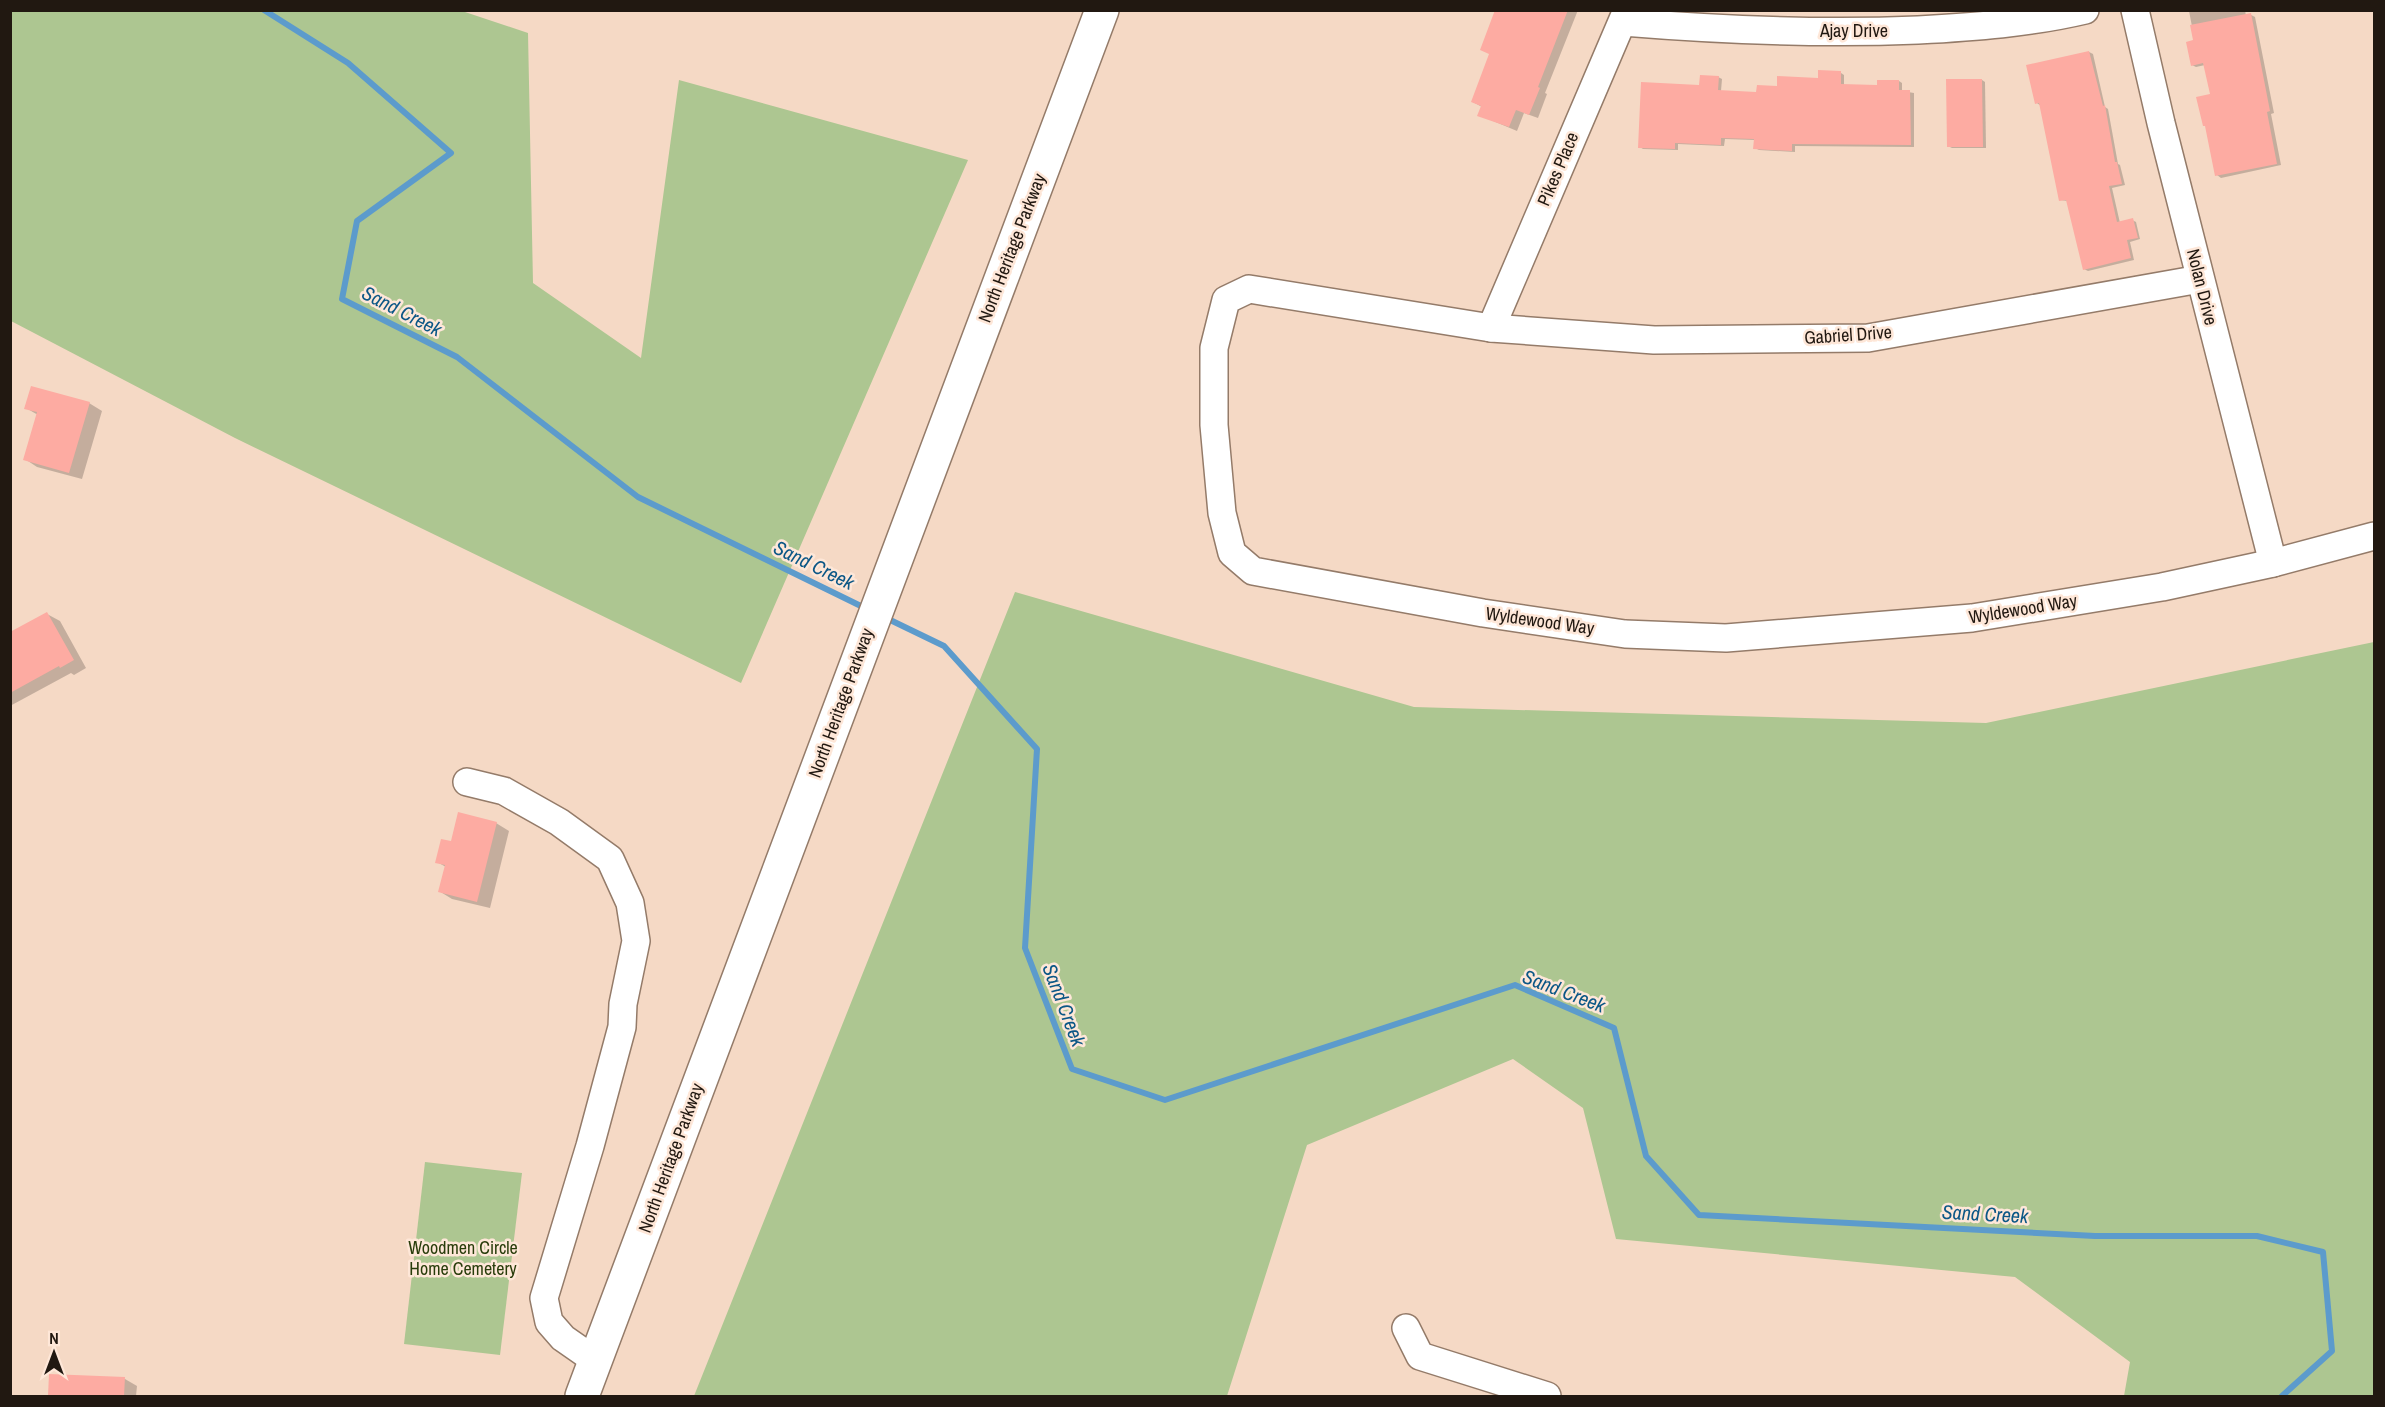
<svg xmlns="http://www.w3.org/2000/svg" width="2385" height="1407" font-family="'Archivo Narrow',sans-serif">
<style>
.green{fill:#adc691}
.shadow{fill:#0003}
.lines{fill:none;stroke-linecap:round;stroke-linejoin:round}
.stream{stroke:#5c9bcc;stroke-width:6}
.building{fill:#fdaba2}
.minor-casing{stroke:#947b69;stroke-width:30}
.major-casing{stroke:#947b69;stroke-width:36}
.minor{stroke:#fff;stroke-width:27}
.major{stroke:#fff;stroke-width:33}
.labels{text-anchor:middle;stroke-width:5;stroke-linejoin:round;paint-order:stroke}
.street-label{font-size:18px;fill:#211811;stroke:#fee7d8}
.park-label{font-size:18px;fill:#283c0a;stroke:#fee7d8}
.water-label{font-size:20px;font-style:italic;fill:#0c5786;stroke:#fee7d8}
</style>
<rect width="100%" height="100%" fill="#f5d9c5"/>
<!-- green -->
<g class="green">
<path d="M462 11 528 33 533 283 641 358 679 80 968 160 741 683 235 438 11 321V11Z"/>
<path d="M1015 592 1414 707 1986 723 2374 642V1396H2124L2130 1362 2015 1277 1616 1239 1583 1108 1513 1059 1307 1145 1227 1396H694Z"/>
<path d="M425 1162 522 1173 500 1355 404 1344Z"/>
</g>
<!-- shadow -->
<g class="shadow">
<path d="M1498 10H1578L1545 93 1547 94 1538 118 1524 113 1517 131 1479 115 1482 107 1473 102 1491 55Z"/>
<path d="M2185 10H2245L2246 16 2251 15 2255 17 2274 113 2271 114 2281 165 2221 178 2217 175 2212 95 2205 65 2196 67 2192 65 2195 42 2189 11Z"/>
<path d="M2089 52 2093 54 2105 107 2108 109 2118 164 2120 165 2125 185 2112 188 2120 223 2132 220 2136 222 2140 239 2130 242 2134 260 2088 271 2084 269 2068 201 2060 200 2041 106 2037 103Z"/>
<path d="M1841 73 1844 75V85L1878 86 1899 81 1902 83V91L1914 93V147L1795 146V152L1759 150 1755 148V140L1725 139 1724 146 1678 144V150L1643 149 1640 147 1701 86 1718 77 1722 79 1721 91 1758 93Z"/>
<path d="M1982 80 1985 82 1986 148H1952L1948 146Z"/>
<path d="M89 403 102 411 82 479 37 467 25 459 38 415 26 408Z"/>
<path d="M47 614 60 621 86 668 74 675 71 673 10 706V634Z"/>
<path d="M496 823 509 831 490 908 452 899 439 891 446 867 437 862 452 843Z"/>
<path d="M51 1376 125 1379 137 1386 136 1396H50Z"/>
</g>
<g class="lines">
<!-- stream -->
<g class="stream">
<path d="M264 10 348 63 451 153 357 221 342 299 457 357 638 497 867 609"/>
<path d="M884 617 944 646 1037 749 1025 948 1072 1069 1165 1100 1515 985 1614 1028 1646 1156 1699 1215 2095 1236H2257L2323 1252 2332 1351 2282 1396"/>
</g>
</g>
<!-- building -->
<g class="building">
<path d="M1495 10H1568L1538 87 1540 88 1529 115 1516 110 1509 127 1477 116 1481 106 1471 102 1489 54 1480 50Z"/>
<path d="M2251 13 2270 111 2267 112 2277 164 2215 176 2205 126H2203L2196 97 2210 94 2203 63 2191 66 2186 42 2193 40 2190 25Z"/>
<path d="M2089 51 2103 106 2105 105 2115 162H2117L2122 184 2109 186 2117 222 2133 218 2138 238 2127 240 2131 258 2083 270 2066 200 2059 201 2039 103 2035 104 2026 65Z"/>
<path d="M1818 70 1841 71V84L1877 85V80H1899V90H1910L1911 145 1792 144V151L1753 149 1754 139 1721 138V145L1675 143V149L1638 148 1641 82 1699 85 1700 75 1719 76 1718 90 1756 92 1757 85 1777 86V76L1818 78Z"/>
<path d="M1946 79H1982L1983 147H1947Z"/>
<path d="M31 386 90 402 69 473 23 460 37 412 24 409Z"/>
<path d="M47 612 74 660 60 668 59 666 10 693V632Z"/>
<path d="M458 812 497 822 477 902 438 892 445 865 435 863 441 839 451 841Z"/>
<path d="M49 1374 125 1377 124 1396H48Z"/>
</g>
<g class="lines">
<defs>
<g id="minor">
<path d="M2135 10 2161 123 2273 563"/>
<path d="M1623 22C1721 30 1820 34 1918 30 1974 27 2030 23 2085 10"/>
<path d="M2200 279 1868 338 1654 340 1491 328 1249 289 1226 300 1214 348V425L1222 513 1232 553 1253 571 1483 613 1625 634 1726 638 1972 618 2162 587 2273 563 2374 536"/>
<path d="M1491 328 1627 10"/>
<path d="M467 782 504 791 559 822 610 859 630 903 636 941 623 1004 622 1027 590 1146 544 1298 549 1322 563 1338 596 1361"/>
<path d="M1406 1328 1420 1356 1547 1396"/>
</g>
<path id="major" d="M582 1396 1102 10"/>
</defs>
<!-- minor casing -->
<use href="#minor" class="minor-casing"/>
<!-- major casing -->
<use href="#major" class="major-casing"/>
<!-- minor -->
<use href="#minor" class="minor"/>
<!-- major -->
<use href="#major" class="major"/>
</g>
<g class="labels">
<!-- street labels -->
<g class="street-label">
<text x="1854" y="37">Ajay Drive</text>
<text transform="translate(1558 169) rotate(-67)" y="6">Pikes Place</text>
<text transform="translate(1012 248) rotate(-69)" y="6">North Heritage Parkway</text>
<text transform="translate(2202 287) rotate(76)" y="6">Nolan Drive</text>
<text transform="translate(1848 335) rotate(-4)" y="6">Gabriel Drive</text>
<text transform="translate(2023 609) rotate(-9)" y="6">Wyldewood Way</text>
<text transform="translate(1540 621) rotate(8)" y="6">Wyldewood Way</text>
<text transform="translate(841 703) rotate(-70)" y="6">North Heritage Parkway</text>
<text transform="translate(671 1158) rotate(-70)" y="6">North Heritage Parkway</text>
</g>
<!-- park labels -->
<g class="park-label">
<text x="463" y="1254">Woodmen Circle<tspan x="463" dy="21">Home Cemetery</tspan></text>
</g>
<!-- water labels -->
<g class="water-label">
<text transform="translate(402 311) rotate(27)" y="7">Sand Creek</text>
<text transform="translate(814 565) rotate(26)" y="7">Sand Creek</text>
<text transform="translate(1564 991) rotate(21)" y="7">Sand Creek</text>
<text transform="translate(1064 1005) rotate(69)" y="7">Sand Creek</text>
<text transform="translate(1985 1214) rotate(3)" y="7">Sand Creek</text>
</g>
</g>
<!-- border -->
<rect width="2385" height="1407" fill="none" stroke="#211811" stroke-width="24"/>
<!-- north arrow -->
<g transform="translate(54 1353)" stroke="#fee7d8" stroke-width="4.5" paint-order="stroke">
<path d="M0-4.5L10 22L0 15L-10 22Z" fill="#211811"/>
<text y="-9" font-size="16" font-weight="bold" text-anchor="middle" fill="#211811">N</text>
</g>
</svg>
